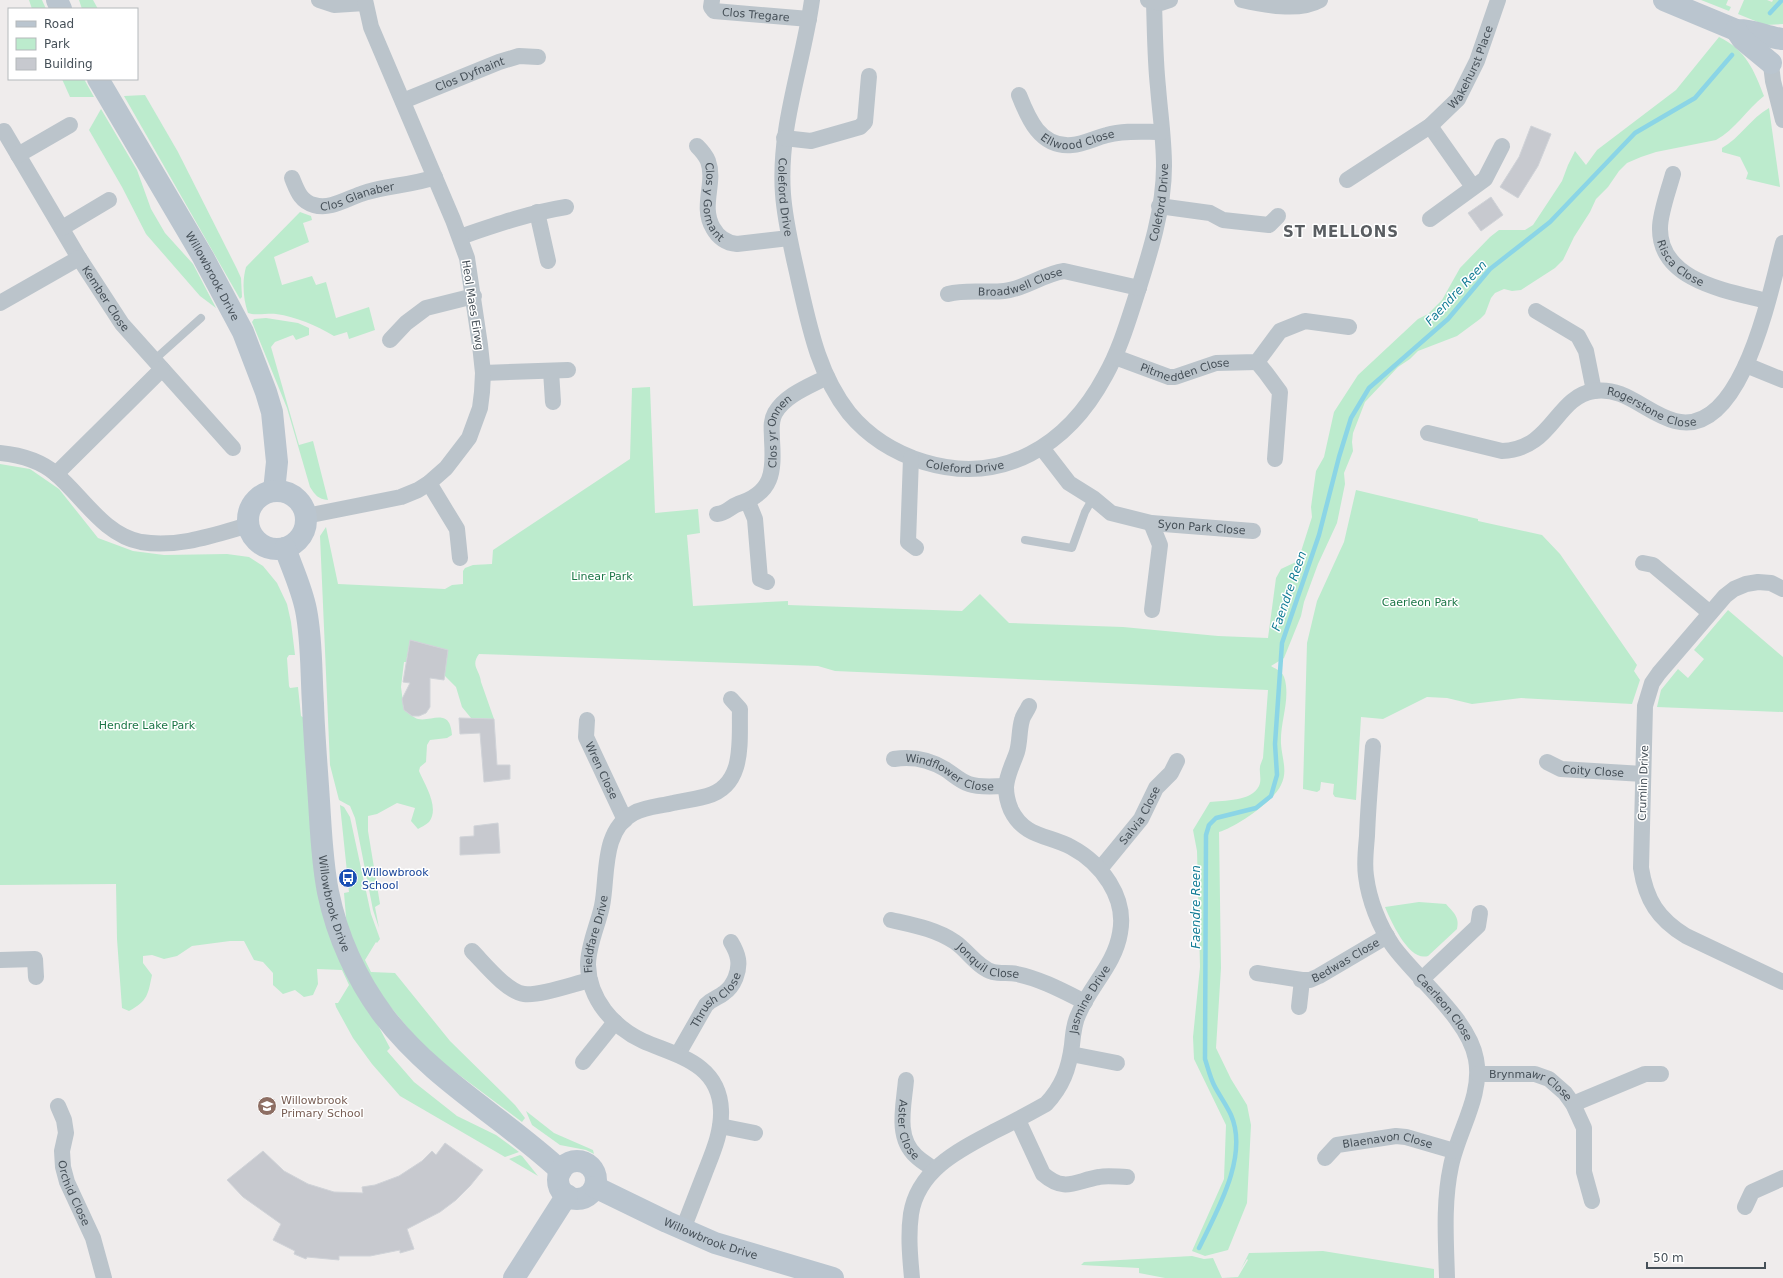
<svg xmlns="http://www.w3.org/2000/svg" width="1783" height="1278" font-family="'DejaVu Sans',sans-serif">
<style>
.green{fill:#bcebcd}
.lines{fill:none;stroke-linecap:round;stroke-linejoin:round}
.stream{stroke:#8bd5e6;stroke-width:4.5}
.building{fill:#c7c9cf;stroke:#d0d3d8}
.lane{stroke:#bbc4cb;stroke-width:8}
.street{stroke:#bbc4cb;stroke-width:16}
.secondary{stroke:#bac5cf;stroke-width:22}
.labels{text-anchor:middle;stroke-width:3;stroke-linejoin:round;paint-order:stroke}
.street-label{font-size:11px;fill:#465058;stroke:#fff}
.park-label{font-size:11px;fill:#1b7546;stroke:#fff}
.transit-label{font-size:11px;fill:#164399;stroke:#fff;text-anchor:start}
.education-label{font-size:11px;fill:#785e54;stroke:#fff;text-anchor:start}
.water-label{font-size:12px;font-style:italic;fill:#147d96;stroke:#fff}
.district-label{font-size:15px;font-weight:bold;letter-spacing:1px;fill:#595d61;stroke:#fff}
</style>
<rect width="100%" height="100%" fill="#efecec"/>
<!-- green -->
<g class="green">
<path d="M29 0H42L46 9H32Z"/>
<path d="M79 0H93L98 9H82Z"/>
<path d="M1701 0H1728L1726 5 1731 7 1729 11Z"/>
<path d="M1744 0H1767L1772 2 1773 0H1783V24L1765 25 1738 14Z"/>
<path d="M1719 37C1746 50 1754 70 1764 96 1747 109 1735 130 1716 140L1656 152 1641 157 1627 163 1619 171 1608 187 1596 199 1590 212 1574 237 1563 260 1555 268 1521 290 1512 291 1504 289 1495 293 1491 298 1485 314 1480 319 1457 336 1418 351 1410 359 1398 367 1365 402 1353 433 1352 442 1353 451 1344 473 1345 484 1337 523 1318 564 1304 602 1301 616 1284 658 1271 666C1277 670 1283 671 1285 680 1290 701 1280 722 1281 744 1282 759 1288 771 1281 785 1274 801 1236 827 1219 832L1221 968 1216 1048 1231 1079 1247 1105 1251 1125 1247 1203 1228 1250 1205 1256 1192 1251 1224 1179 1226 1125 1194 1059 1193 1037 1200 967 1197 851 1193 830 1210 802C1224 800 1251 802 1259 786 1262 779 1259 773 1260 767 1260 765 1262 761 1263 758L1268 690 835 671 818 666 479 654C470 666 480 670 481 682L494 719 471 718 462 707 456 687 444 675 448 650 410 640 406 662H404L401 687 404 710C408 713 414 718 418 719 432 722 450 707 452 735L447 738 430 740 427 745 426 762 420 767 419 771C425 785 440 808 429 822 426 825 421 827 418 829L411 821 415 808 397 803 377 814 368 816V831L380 904 375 907 379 928 373 910 355 818 350 806 339 800 330 765 320 536 326 527 338 584 445 589 452 585 463 584V571L465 568 473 565 492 564 493 550 630 459 632 388 650 387 655 513 698 509 700 533 687 535 693 606 788 601V605L962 611 980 594 1009 623 1123 627 1218 636 1268 638 1276 578 1281 569 1298 561 1312 517 1311 507 1316 471 1324 457 1334 412 1358 375 1418 319 1428 314 1442 300 1460 268 1490 237 1499 230H1525L1533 225 1562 181 1568 165 1575 151 1586 165 1597 150 1676 90Z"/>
<path d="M62 79H84L94 97H70Z"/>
<path d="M145 95 178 152 237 269 241 278 242 297 240 299 124 96Z"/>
<path d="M1769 108 1780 187 1746 179 1748 173 1740 157 1722 152V148C1740 138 1751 118 1769 108Z"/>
<path d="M101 109 137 170 151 209 165 233 193 264 216 308 200 296 146 234 122 187 89 130Z"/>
<path d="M300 212 311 216 312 220 303 223 309 242 274 257 282 285 312 276 316 285 326 282 336 318 369 307 375 330 349 339 347 332 334 336C315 325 297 317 276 314 267 313 256 316 248 313 243 299 242 281 246 267Z"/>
<path d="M266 318 298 323 309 328V335L296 340 293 335 275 342 271 347 299 445 313 441 328 500C318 499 315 495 310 487L287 408 252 322 254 319Z"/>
<path d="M0 464 30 469 59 489 98 538 133 551 164 555 227 554 249 557 263 566 277 583 287 604 291 622 295 655H289L287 658 289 686 290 688 298 687 301 716 304 718 312 832 371 1012 390 1048 387 1051 414 1082 457 1116 496 1135 519 1152 505 1157 400 1096 372 1064 353 1038 336 1007 335 1003H338L349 985 342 970 317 969 318 984 313 995 304 997 295 990 283 994 273 985V973L263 962 254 960 244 941H230L192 946 177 956 164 959 152 955 143 956V963L152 975C148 994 148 1001 129 1011L122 1008 117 939 116 884 0 885Z"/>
<path d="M1356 490 1478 519V521L1542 535 1560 554 1637 665 1634 671 1640 680 1632 704 1521 698 1472 704 1447 698 1427 697 1383 719 1361 717 1356 800 1335 797 1333 794 1334 784 1321 782 1320 790 1317 792 1303 789 1307 643 1317 601 1344 542Z"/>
<path d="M1728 610 1783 657V712L1657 707 1661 690 1678 669 1688 678 1704 659 1694 650Z"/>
<path d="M340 805 344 807 350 817 371 914 380 939 377 943 376 942 365 960 371 972 395 973 450 1041 515 1105 525 1118 522 1122 427 1051 374 987 347 929 344 893 349 892 348 884H350L349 872H347Z"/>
<path d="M1419 902 1446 904C1453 912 1460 917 1457 929L1428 956C1409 962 1391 921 1385 907Z"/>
<path d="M526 1111 554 1133 593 1150 594 1154 586 1150 560 1145 532 1125Z"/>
<path d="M520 1155 522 1156 538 1176 509 1159Z"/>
<path d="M1323 1251 1434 1269V1278H1165L1139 1273V1268L1081 1265 1084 1262 1192 1256 1204 1259 1213 1258 1222 1278 1238 1277 1248 1260 1247 1259 1241 1269 1249 1253Z"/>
</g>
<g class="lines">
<!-- stream -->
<g class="stream">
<path d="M1770 13 1782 0"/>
<path d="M1199 1248C1217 1211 1249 1156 1231 1115 1226 1104 1219 1095 1214 1085 1210 1077 1208 1068 1205 1059L1206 835 1209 825 1216 818 1256 808 1271 796 1277 775 1275 744 1282 643 1319 535 1339 457 1351 418 1369 388 1448 319 1490 269 1550 222 1635 133 1695 98 1732 55"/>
</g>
</g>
<!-- building -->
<g class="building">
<path d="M1531 126 1551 134 1538 166 1518 198 1500 187 1519 157Z"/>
<path d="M1491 197 1503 215 1481 231 1468 213Z"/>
<path d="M410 640 448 650 444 680 430 678V707L426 713 419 716H412L404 710 402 699 410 683 403 682Z"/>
<path d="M459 718 494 719 497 765H510V779L484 782 480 733 460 734Z"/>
<path d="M498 823 500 853 460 855V837L474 836V826Z"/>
<path d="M445 1143 483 1170 470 1186 456 1200 440 1212 407 1229 414 1249 400 1253V1250L370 1256H339V1260L307 1257 306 1259 294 1254 295 1251 273 1240 281 1224 243 1197 227 1180 263 1151 284 1171 308 1184 334 1192 363 1193 362 1187 375 1185 399 1176 422 1161 432 1151 436 1155Z"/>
</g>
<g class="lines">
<!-- lane -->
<g class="lane">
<path d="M154 360 201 318"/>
<path d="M1025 540 1072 548 1085 512 1093 498"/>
</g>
<!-- street -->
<g class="street">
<path d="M319 0 334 5 365 3"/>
<path id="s1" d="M712 0 711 7 714 11 809 19"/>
<path id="s2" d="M812 0C803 65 778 128 783 194 785 222 792 250 798 277 809 325 818 374 849 413 868 436 895 453 924 462 1003 486 1068 445 1105 376 1118 353 1126 328 1134 303 1148 259 1164 212 1164 166 1164 139 1160 113 1158 87 1155 59 1155 31 1154 3"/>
<path d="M1148 0 1161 3 1170 0"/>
<path d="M1242 0C1264 5 1299 12 1320 0"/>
<path d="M1771 65 1773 81 1783 120"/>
<path id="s3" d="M1019 95C1028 118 1040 148 1072 145 1084 144 1095 138 1107 135 1124 130 1144 132 1162 132"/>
<path id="s4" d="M403 101 499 62 519 56 538 57"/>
<path d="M1430 126 1473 187"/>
<path id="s5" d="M4 131 79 258 122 324 233 448"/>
<path d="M784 138 811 141 860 127 865 122 869 76"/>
<path id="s6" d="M697 146C701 150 706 156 708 161 716 183 700 206 713 228 718 237 726 243 737 244L789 238"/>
<path d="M18 155 70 125"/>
<path id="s7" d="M1673 174C1669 189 1660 213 1660 228 1659 281 1728 291 1767 301"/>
<path id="s8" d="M292 178C297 190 300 201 314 205 330 210 346 199 361 194 385 185 411 186 435 177"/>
<path id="s9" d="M1347 180 1430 126 1458 99 1477 61 1498 0"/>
<path d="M1159 206 1210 213 1223 220 1269 225 1278 216"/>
<path d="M537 212 548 261"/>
<path d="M1430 219 1485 179 1502 146"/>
<path d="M62 228 109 200"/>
<path d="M460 237C495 225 529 213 566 207"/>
<path id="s10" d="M948 294C967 289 985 293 1004 291 1025 289 1043 274 1064 271L1139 288"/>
<path d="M0 303 79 258"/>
<path d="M1536 311 1578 336 1586 351 1594 391"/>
<path d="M390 340 406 323 426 308 474 296"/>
<path id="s11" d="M1115 357 1169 377H1175L1216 363 1257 362 1280 331 1305 321 1349 327"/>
<path d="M1257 362 1266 373 1280 392 1275 459"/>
<path d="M1746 365 1783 380"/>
<path d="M551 371 553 402"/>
<path d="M483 373 568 370"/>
<path id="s12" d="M1428 433 1502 451C1553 449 1555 397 1594 391 1625 386 1647 414 1675 421 1743 439 1771 287 1783 243"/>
<path id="s13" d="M1042 448 1069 483 1093 498 1111 513 1151 523 1253 531"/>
<path d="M0 453C20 455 41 461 56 474 83 497 104 535 141 542 178 548 214 535 249 525"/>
<path d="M911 458 908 542 916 548"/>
<path d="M56 474 162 369"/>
<path d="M429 483 457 529 460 558"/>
<path d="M748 502 755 519 760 579 767 582"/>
<path id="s14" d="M717 514C727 513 730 507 738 504 773 493 774 472 772 440 772 430 770 422 775 413 785 395 810 386 827 377"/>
<path d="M306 516 401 497 418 490 429 483 446 468 469 438 480 408 482 392 483 373 480 345 467 258 453 220 371 27 365 0"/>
<path d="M1151 523 1160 545 1152 610"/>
<path d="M1643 563 1653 565 1710 613"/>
<path d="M1783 589 1771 583 1758 582 1746 584 1734 589 1725 596 1659 673 1652 683 1645 706 1641 868C1646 900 1658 919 1686 936L1783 982"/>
<path id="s15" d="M587 720 586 737 625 820"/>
<path id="s16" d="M1373 746C1371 776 1368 806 1367 836 1366 849 1364 863 1366 876 1369 900 1379 926 1393 946 1417 979 1469 1019 1476 1059 1483 1096 1458 1131 1451 1166 1443 1203 1446 1241 1447 1278"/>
<path id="s17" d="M894 759C912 756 930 760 945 769 953 774 960 781 969 784 980 788 994 786 1006 786"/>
<path id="s18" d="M1547 762 1561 769 1643 774"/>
<path id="s19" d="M1100 869 1141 819 1156 788 1171 773 1177 761"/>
<path id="s20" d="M891 920C913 925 936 929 955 942 967 950 978 968 993 972 1001 974 1009 972 1017 974 1041 979 1063 991 1085 1002"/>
<path d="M472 951C484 963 507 992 524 994 540 996 573 984 590 980"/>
<path d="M0 960 35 959 36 977"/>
<path id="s21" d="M1257 973 1302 980H1310L1319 976 1387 936"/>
<path d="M1421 980 1478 926 1480 913"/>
<path d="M1299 1007 1302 980"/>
<path id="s22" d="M678 1054 706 1005C713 998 718 998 724 993 734 986 740 971 738 959 737 953 734 947 731 942"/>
<path d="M1071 1054 1117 1063"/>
<path d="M583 1062 615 1022"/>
<path id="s23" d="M1478 1074H1535L1549 1079 1565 1093 1573 1104 1584 1128V1172L1592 1201"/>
<path id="s24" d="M906 1080C904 1105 895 1137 916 1156 921 1161 928 1165 934 1169"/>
<path d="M1573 1104 1645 1074H1661"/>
<path id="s25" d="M58 1106 64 1120 66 1133 62 1151 63 1167 67 1182 93 1238 104 1278"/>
<path d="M1018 1120 1043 1174C1065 1193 1075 1181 1099 1177 1108 1175 1118 1177 1127 1177"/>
<path d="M720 1126 755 1133"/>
<path id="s26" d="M1325 1158 1337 1145 1396 1136 1406 1137 1454 1151"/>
<path d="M1745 1207 1752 1192 1783 1178"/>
<path id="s27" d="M683 1229C690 1211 697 1193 704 1175 712 1154 722 1133 721 1110 719 1063 677 1056 643 1041 613 1027 589 999 588 965 588 945 598 925 602 906 608 877 601 830 634 813 645 807 661 806 673 803 684 801 696 799 707 796 746 785 739 740 740 709L731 699"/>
<path id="s28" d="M912 1278C910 1257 908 1235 911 1214 918 1169 961 1149 997 1130 1013 1122 1030 1113 1046 1104 1062 1087 1069 1069 1072 1045 1073 1034 1074 1023 1079 1013 1091 985 1115 964 1120 933 1127 897 1101 863 1071 847 1048 835 1024 837 1011 810 1008 803 1006 795 1006 787 1007 774 1013 764 1017 752 1020 742 1019 730 1022 720 1023 715 1027 711 1029 706"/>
</g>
<!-- secondary -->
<g class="secondary">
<path d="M57 0 61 9"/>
<path d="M1664 0 1736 30C1752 29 1766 37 1782 39"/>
<path d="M1736 30 1742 39 1771 63"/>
<path id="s29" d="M98 79 203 257 243 332 266 392 272 412 277 462 274 491"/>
<circle cx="277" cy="520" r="29"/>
<path id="s30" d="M285 548C292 568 302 589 306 610 312 640 311 673 313 704 314 736 317 769 319 801 321 832 322 862 328 892 337 936 357 980 384 1016 432 1079 504 1118 561 1171"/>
<circle cx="577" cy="1180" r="19"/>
<path id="s31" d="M595 1187 667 1222 715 1243 833 1278"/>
<path d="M514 1278 567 1195"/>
</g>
</g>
<!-- icons -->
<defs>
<symbol id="bus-disc" viewBox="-11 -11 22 22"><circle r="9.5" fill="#1a4fb4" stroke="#fff"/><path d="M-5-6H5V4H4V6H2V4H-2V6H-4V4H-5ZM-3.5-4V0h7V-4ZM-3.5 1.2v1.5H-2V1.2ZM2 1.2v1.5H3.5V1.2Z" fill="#fff"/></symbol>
<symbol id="school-disc" viewBox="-11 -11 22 22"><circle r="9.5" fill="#8d6e63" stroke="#fff"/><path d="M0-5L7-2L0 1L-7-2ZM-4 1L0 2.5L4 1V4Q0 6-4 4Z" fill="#fff"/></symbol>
</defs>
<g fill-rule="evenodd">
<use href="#bus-disc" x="337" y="867" width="22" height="22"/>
<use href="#school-disc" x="256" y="1095" width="22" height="22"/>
</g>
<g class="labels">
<!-- street labels -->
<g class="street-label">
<text dy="4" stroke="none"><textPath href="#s1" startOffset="54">Clos Tregare</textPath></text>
<text dy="4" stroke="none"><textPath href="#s9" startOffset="172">Wakehurst Place</textPath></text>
<text dy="4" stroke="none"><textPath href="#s4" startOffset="72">Clos Dyfnaint</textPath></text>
<text dy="4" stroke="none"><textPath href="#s3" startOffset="85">Ellwood Close</textPath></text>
<text dy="4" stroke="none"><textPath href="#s8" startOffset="81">Clos Glanaber</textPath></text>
<text dy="4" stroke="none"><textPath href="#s2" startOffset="200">Coleford Drive</textPath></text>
<text dy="4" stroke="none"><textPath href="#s6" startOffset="61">Clos y Gornant</textPath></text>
<text dy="4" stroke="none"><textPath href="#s2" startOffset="920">Coleford Drive</textPath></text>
<text dy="4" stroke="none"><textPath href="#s7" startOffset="99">Risca Close</textPath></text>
<text dy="4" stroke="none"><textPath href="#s29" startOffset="228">Willowbrook Drive</textPath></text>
<text dy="4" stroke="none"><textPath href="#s10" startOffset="74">Broadwell Close</textPath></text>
<text dy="4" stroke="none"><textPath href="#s5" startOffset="196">Kember Close</textPath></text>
<text transform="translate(473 305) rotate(81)" y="4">Heol Maes Eirwg</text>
<text dy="4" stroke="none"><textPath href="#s11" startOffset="74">Pitmedden Close</textPath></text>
<text dy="4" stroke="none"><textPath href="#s12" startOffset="251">Rogerstone Close</textPath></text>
<text dy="4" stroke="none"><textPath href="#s14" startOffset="115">Clos yr Onnen</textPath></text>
<text dy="4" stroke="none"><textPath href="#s2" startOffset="560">Coleford Drive</textPath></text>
<text dy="4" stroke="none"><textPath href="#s13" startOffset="188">Syon Park Close</textPath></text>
<text dy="4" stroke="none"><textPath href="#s15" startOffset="54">Wren Close</textPath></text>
<text dy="4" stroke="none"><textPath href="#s18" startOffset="48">Coity Close</textPath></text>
<text dy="4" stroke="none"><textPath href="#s17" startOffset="59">Windflower Close</textPath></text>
<text transform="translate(1643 783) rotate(-88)" y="4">Crumlin Drive</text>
<text dy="4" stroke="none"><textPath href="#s19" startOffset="67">Salvia Close</textPath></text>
<text dy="4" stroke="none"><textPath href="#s30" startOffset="361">Willowbrook Drive</textPath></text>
<text dy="4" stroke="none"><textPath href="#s27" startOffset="368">Fieldfare Drive</textPath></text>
<text dy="4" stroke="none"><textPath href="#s20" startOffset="108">Jonquil Close</textPath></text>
<text dy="4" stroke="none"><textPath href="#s21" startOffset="94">Bedwas Close</textPath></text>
<text dy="4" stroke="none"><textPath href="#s22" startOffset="67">Thrush Close</textPath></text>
<text dy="4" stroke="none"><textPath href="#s28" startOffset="360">Jasmine Drive</textPath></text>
<text dy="4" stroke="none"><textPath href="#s16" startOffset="286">Caerleon Close</textPath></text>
<text dy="4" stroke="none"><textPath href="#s23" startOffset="56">Brynmawr Close</textPath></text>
<text dy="4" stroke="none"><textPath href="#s24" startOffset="51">Aster Close</textPath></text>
<text dy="4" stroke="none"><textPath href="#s26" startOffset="69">Blaenavon Close</textPath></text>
<text dy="4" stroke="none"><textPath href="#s25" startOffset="91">Orchid Close</textPath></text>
<text dy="4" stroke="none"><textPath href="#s31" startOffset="127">Willowbrook Drive</textPath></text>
</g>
<!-- park labels -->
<g class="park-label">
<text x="602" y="580">Linear Park</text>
<text x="1420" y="606">Caerleon Park</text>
<text x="147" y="729">Hendre Lake Park</text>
</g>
<!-- transit labels -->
<g class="transit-label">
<text x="362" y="876">Willowbrook<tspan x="362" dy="13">School</tspan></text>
</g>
<!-- education labels -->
<g class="education-label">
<text x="281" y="1104">Willowbrook<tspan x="281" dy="13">Primary School</tspan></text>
</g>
<!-- water labels -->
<g class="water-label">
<text transform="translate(1456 293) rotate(-47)" y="4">Faendre Reen</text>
<text transform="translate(1289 591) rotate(-71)" y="4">Faendre Reen</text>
<text transform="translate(1196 907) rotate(-90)" y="4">Faendre Reen</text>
</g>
<!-- district labels -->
<g class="district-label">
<text x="1341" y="237">ST MELLONS</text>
</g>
</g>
<!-- legend -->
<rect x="8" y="8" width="130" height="72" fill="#ffffff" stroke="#b5b9bc"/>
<rect x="16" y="21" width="20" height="6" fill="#bac5cf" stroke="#b5b9bc"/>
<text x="44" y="28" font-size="12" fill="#465058">Road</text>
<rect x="16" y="38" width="20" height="12" fill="#bcebcd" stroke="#b5b9bc"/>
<text x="44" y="48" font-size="12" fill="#465058">Park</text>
<rect x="16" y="58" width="20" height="12" fill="#c7c9cf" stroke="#b5b9bc"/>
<text x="44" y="68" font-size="12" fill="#465058">Building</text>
<!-- scale -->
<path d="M1647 1262v6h118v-6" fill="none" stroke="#465058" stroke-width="2"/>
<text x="1653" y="1262" font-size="12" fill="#465058" stroke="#ffffff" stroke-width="3" paint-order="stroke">50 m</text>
</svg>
